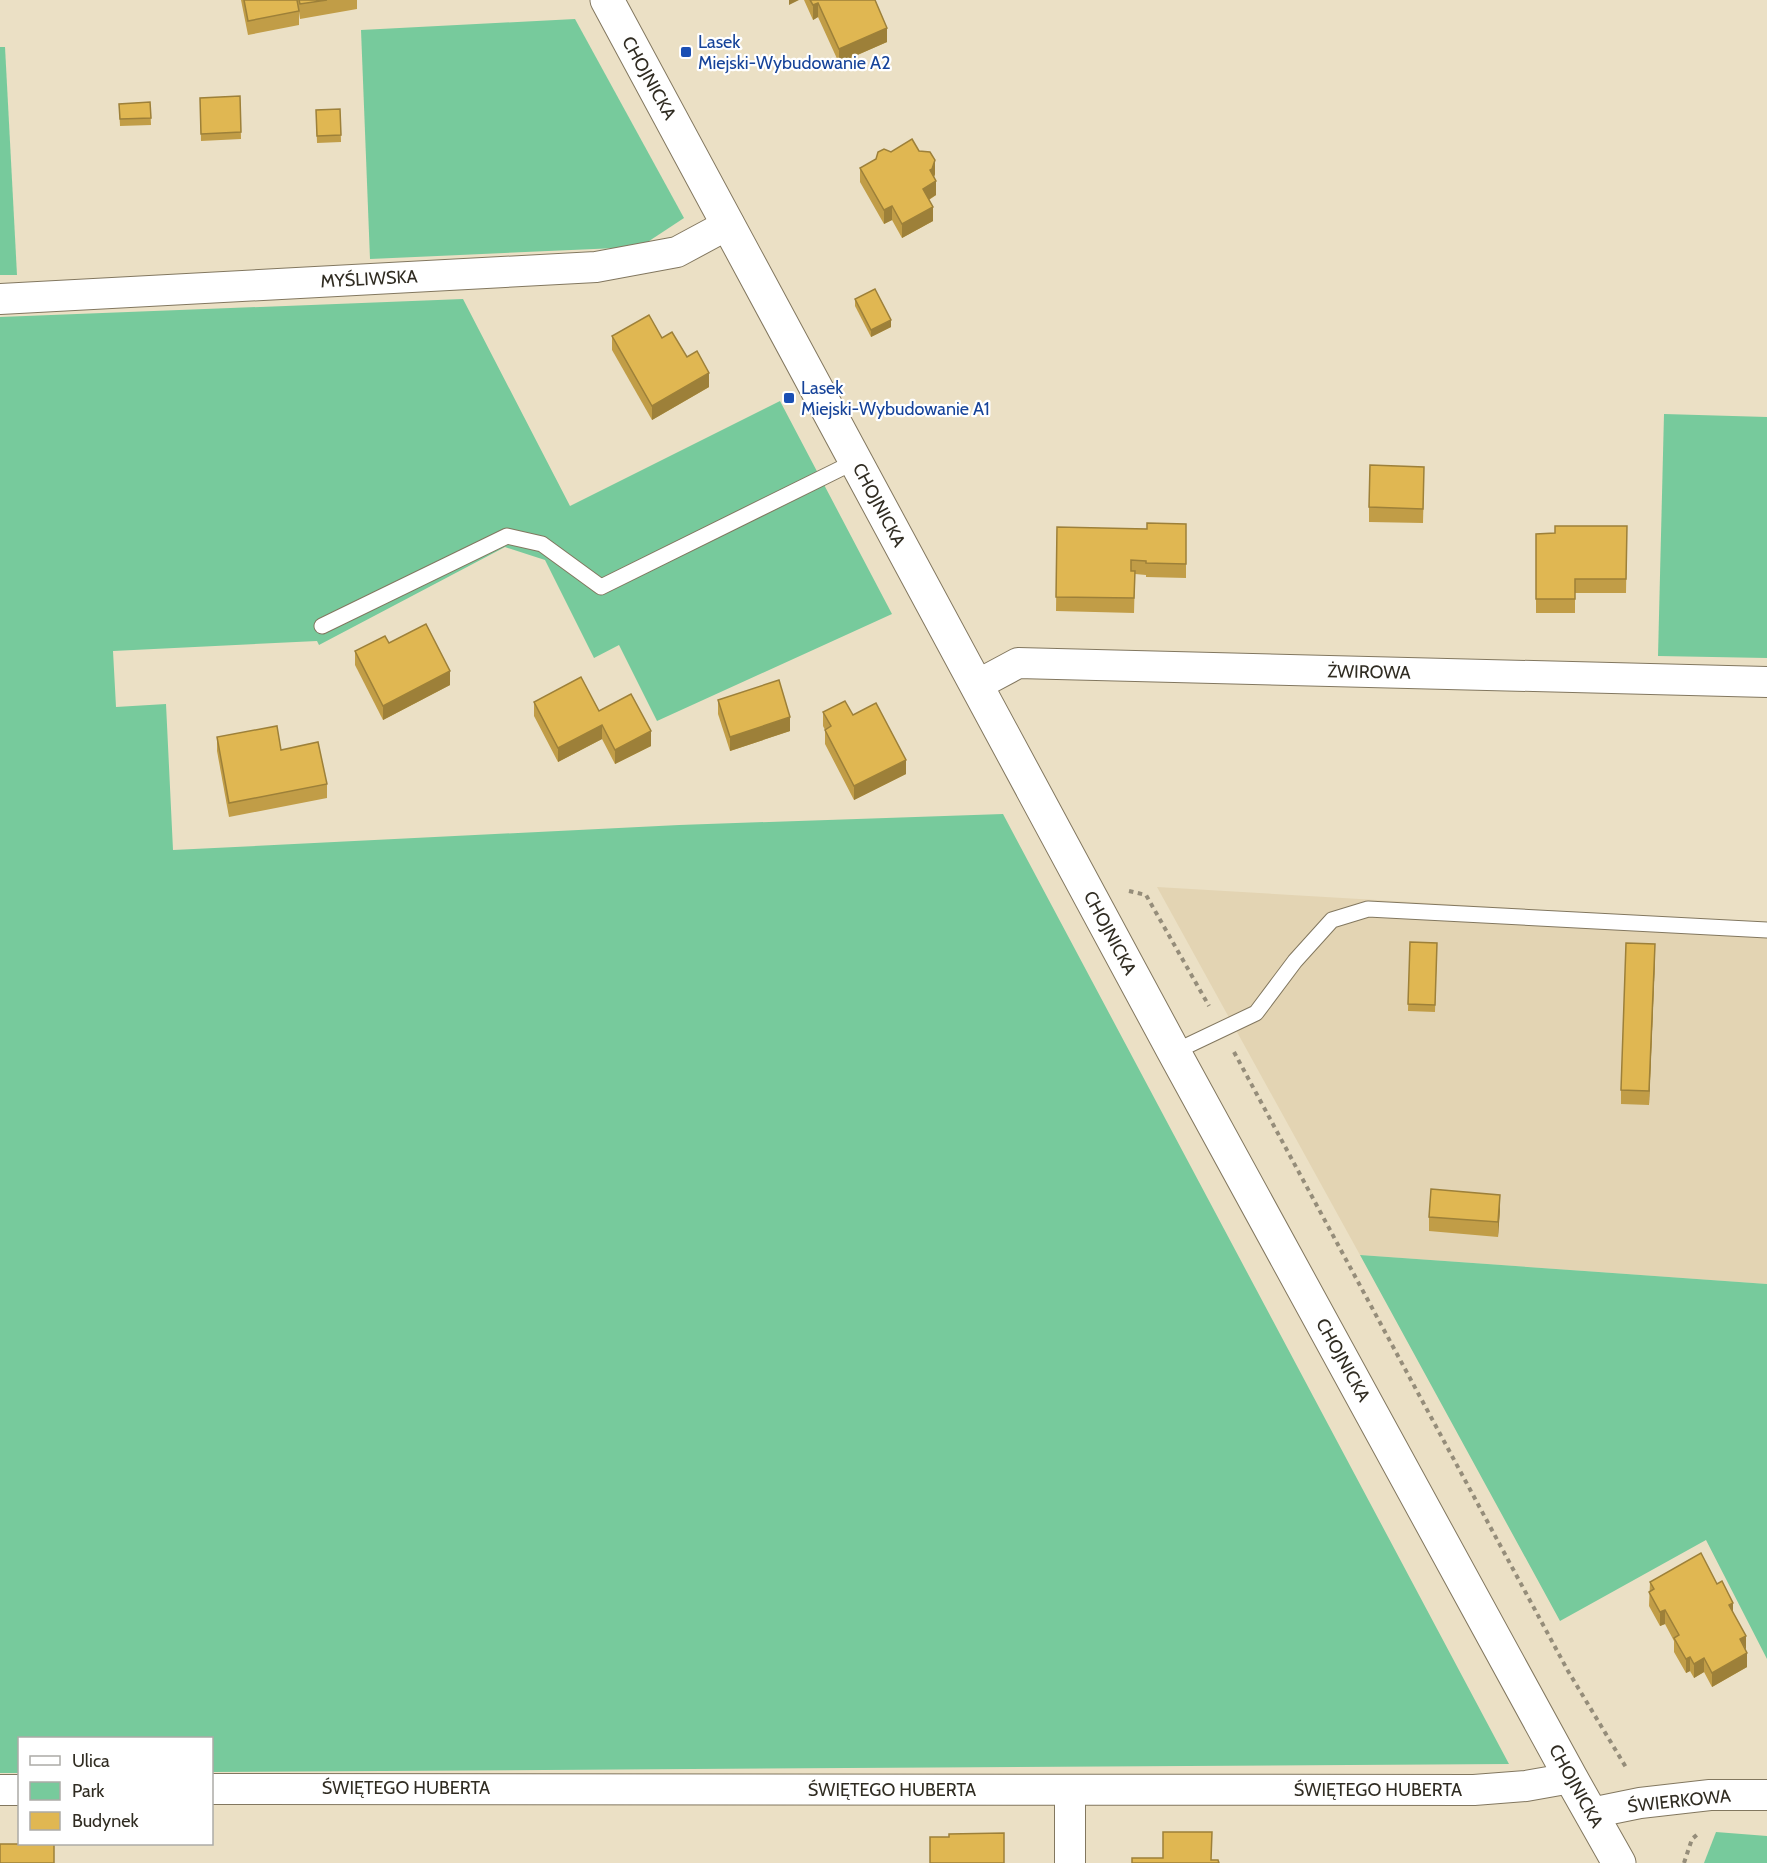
<svg xmlns="http://www.w3.org/2000/svg" width="1767" height="1863" font-family="Cabin,sans-serif">
<style>
.built{fill:#e3d4b3}
.green{fill:#77ca9c}
.lines{fill:none;stroke-linecap:round;stroke-linejoin:round}
.service-casing{stroke:#82775f;stroke-width:17}
.minor-casing{stroke:#82775f;stroke-width:32}
.tertiary-casing{stroke:#82775f;stroke-width:35}
.path{stroke:#958d7a;stroke-width:4;stroke-dasharray:4.5 4.5;stroke-linecap:butt}
.service{stroke:#fff;stroke-width:15}
.minor{stroke:#fff;stroke-width:30}
.tertiary{stroke:#fff;stroke-width:33}
.wall{fill:#c19d47}
.shaded-wall{fill:#9d8039}
.building{fill:#e0b752;stroke:#9d8039;stroke-width:1.5}
.transit-dot{fill:#1a4fb4;stroke:#fff;stroke-width:2}
.labels{text-anchor:middle;stroke-width:4.5;stroke-linejoin:round;paint-order:stroke}
.transit-label{font-size:18px;fill:#164399;stroke:#fff;text-anchor:start}
.street-label{font-size:18px;fill:#302c22;stroke:#fff}
</style>
<rect width="100%" height="100%" fill="#ebe0c5"/>
<!-- built -->
<path class="built" d="M1157 887 1767 923V1284L1360 1255Z"/>
<!-- green -->
<g class="green">
<path d="M575 19 684 218 640 247 370 259 361 30Z"/>
<path d="M0 47H5L17 275H0Z"/>
<path d="M463 299 570 506 780 401 892 614 657 721 619 645 594 658 545 560 505 547 319 645 317 641 113 651 116 707 166 704 173 850 679 825 1003 814 1509 1764 212 1772V1738H20L19 1773H0V317Z"/>
<path d="M1664 414 1767 417V658L1658 656Z"/>
<path d="M1360 1255 1767 1284V1659L1706 1540 1560 1621Z"/>
<path d="M1716 1832 1767 1836V1863H1704Z"/>
</g>
<g class="lines">
<defs>
<g id="service">
<path d="M322 626 507 536 542 544 601 587 856 461"/>
<path d="M1174 1052 1256 1013 1295 961 1332 920 1368 909 1767 930"/>
</g>
<g id="minor">
<path d="M0 299 596 267 677 252 729 224"/>
<path d="M977 685 1018 663 1767 682"/>
<path d="M212 1789C632 1787 1053 1791 1474 1790L1526 1786 1571 1778"/>
<path d="M0 1790H20"/>
<path d="M1591 1813 1640 1803 1710 1795H1767"/>
<path d="M1070 1863V1791"/>
</g>
<path id="tertiary" d="M607 0 1174 1052 1571 1778 1619 1863"/>
</defs>
<!-- service casing -->
<use href="#service" class="service-casing"/>
<!-- minor casing -->
<use href="#minor" class="minor-casing"/>
<!-- tertiary casing -->
<use href="#tertiary" class="tertiary-casing"/>
<!-- path -->
<g class="path">
<path d="M1129 891 1146 895 1209 1006"/>
<path d="M1234 1052 1568 1671 1627 1769"/>
<path d="M1684 1863 1692 1839 1699 1833"/>
</g>
<!-- service -->
<use href="#service" class="service"/>
<!-- minor -->
<use href="#minor" class="minor"/>
<!-- tertiary -->
<use href="#tertiary" class="tertiary"/>
</g>
<!-- wall -->
<g class="wall">
<path d="M241 0H357V9L300 19 299 12V25L248 35Z"/>
<path d="M804 0H875L887 42 839 63 818 17 813 20Z"/>
<path d="M240 96 241 139 201 141 200 98Z"/>
<path d="M150 102 151 125 120 126 119 104Z"/>
<path d="M340 109 341 142 317 143 316 110Z"/>
<path d="M919 151 935 174 934 177 936 195 929 200 933 221 902 238 892 220 884 224 860 182V168L891 152Z"/>
<path d="M855 299 891 327 871 337 855 306Z"/>
<path d="M612 336 662 338 687 357 709 387 652 420 612 350Z"/>
<path d="M1424 481 1423 523 1369 522V507Z"/>
<path d="M1186 524V578L1146 577V575L1135 574 1134 613 1056 611 1057 527 1147 529Z"/>
<path d="M1627 526 1626 593H1575V613H1536V534L1555 533Z"/>
<path d="M389 643 450 685 383 720 355 665V651Z"/>
<path d="M718 700 790 731 730 751 718 714Z"/>
<path d="M534 702 599 711 651 746 615 764 602 739 558 762 534 716Z"/>
<path d="M823 712 853 715 906 774 854 800 825 744V730L823 726Z"/>
<path d="M217 737 281 750 327 784V798L229 817 217 751Z"/>
<path d="M1410 942 1437 943 1435 1012 1408 1011Z"/>
<path d="M1655 958 1649 1105 1621 1104V1090Z"/>
<path d="M1500 1209 1498 1237 1429 1231V1217Z"/>
<path d="M1650 1582 1733 1614 1745 1650 1747 1667 1712 1687 1704 1672 1694 1678 1690 1671 1686 1673 1674 1652V1641L1665 1624 1660 1626 1649 1606Z"/>
</g>
<!-- shaded-wall -->
<g class="shaded-wall">
<path d="M789 0H799L789 5Z"/>
<path d="M818 3V17L813 20V5Z"/>
<path d="M887 28V42L839 63V49Z"/>
<path d="M935 160V174L932 183 930 170Z"/>
<path d="M936 181V195L923 203V189Z"/>
<path d="M892 206V220L884 224V210Z"/>
<path d="M933 207V221L902 238V224Z"/>
<path d="M891 320V327L871 337V330Z"/>
<path d="M709 373V387L652 420V406Z"/>
<path d="M450 671V685L383 720V706Z"/>
<path d="M790 717V731L730 751V737Z"/>
<path d="M602 725V739L558 762V748Z"/>
<path d="M651 731V746L615 764V750Z"/>
<path d="M906 760V774L854 800V786Z"/>
<path d="M1655 944V958L1649 1105V1091Z"/>
<path d="M1500 1195V1209L1498 1237V1222Z"/>
<path d="M1733 1603V1617L1729 1605Z"/>
<path d="M1665 1610V1624L1660 1626V1612Z"/>
<path d="M1746 1636V1650L1740 1639Z"/>
<path d="M1747 1653V1667L1712 1687V1673Z"/>
<path d="M1690 1657V1671L1686 1673V1659Z"/>
<path d="M1704 1658V1672L1694 1678V1664Z"/>
</g>
<!-- building -->
<g class="building">
<path d="M244 0H297L299 11 248 21Z"/>
<path d="M299 0H327L300 4Z"/>
<path d="M810 0H875L887 28 839 49 818 3 813 5Z"/>
<path d="M240 96 241 132 201 134 200 98Z"/>
<path d="M150 102 151 118 120 119 119 104Z"/>
<path d="M340 109 341 135 317 136 316 110Z"/>
<path d="M912 139 919 151 930 152 935 160 932 169 930 170 936 181 923 189 933 207 902 224 892 206 884 210 860 168 876 159 878 152 884 149 891 152Z"/>
<path d="M875 289 891 320 871 330 855 299Z"/>
<path d="M649 315 662 338 672 332 687 357 697 351 709 373 652 406 612 336Z"/>
<path d="M1370 465 1424 467 1423 509 1369 507Z"/>
<path d="M1147 523 1186 524V564L1146 563V561L1131 560V571H1135L1134 598 1056 597 1057 527 1147 529Z"/>
<path d="M1555 526H1627L1626 579H1575V599H1536V534L1555 533Z"/>
<path d="M426 624 450 671 383 706 355 651 385 636 389 643Z"/>
<path d="M581 677 599 711 631 694 651 731 615 750 602 725 558 748 534 702Z"/>
<path d="M779 680 790 717 730 737 718 700Z"/>
<path d="M845 701 853 715 876 703 906 760 854 786 825 730 831 726 823 712Z"/>
<path d="M277 726 281 750 318 742 327 784 229 803 217 737Z"/>
<path d="M1410 942 1437 943 1435 1005 1408 1004Z"/>
<path d="M1626 943 1655 944 1649 1091 1621 1090Z"/>
<path d="M1431 1189 1500 1195 1498 1222 1429 1217Z"/>
<path d="M1701 1553 1717 1584 1722 1581 1733 1603 1729 1605 1746 1636 1740 1639 1747 1653 1712 1673 1704 1658 1694 1664 1690 1657 1686 1659 1674 1638 1679 1635 1665 1610 1660 1612 1649 1592 1654 1589 1650 1582Z"/>
<path d="M1163 1832H1212L1211 1860H1218L1219 1863H1132V1858H1163Z"/>
<path d="M1004 1833V1863H930V1837H949V1834Z"/>
<rect x="0" y="1844" width="54" height="19"/>
</g>
<!-- markers -->
<g class="transit-dot">
<rect x="680" y="46" width="12" height="12" rx="3"/>
<rect x="783" y="392" width="12" height="12" rx="3"/>
</g>
<g class="labels">
<!-- transit labels -->
<g class="transit-label">
<text x="698" y="48">Lasek<tspan x="698" dy="21">Miejski-Wybudowanie A2</tspan></text>
<text x="801" y="394">Lasek<tspan x="801" dy="21">Miejski-Wybudowanie A1</tspan></text>
</g>
<!-- street labels -->
<g class="street-label">
<text transform="translate(649 78) rotate(61)" y="6">CHOJNICKA</text>
<text transform="translate(369 279) rotate(-3)" y="6">MYŚLIWSKA</text>
<text transform="translate(879 505) rotate(62)" y="6">CHOJNICKA</text>
<text transform="translate(1369 672) rotate(1)" y="6">ŻWIROWA</text>
<text transform="translate(1110 933) rotate(62)" y="6">CHOJNICKA</text>
<text transform="translate(1343 1360) rotate(61)" y="6">CHOJNICKA</text>
<text transform="translate(1576 1786) rotate(61)" y="6">CHOJNICKA</text>
<text x="406" y="1794">ŚWIĘTEGO HUBERTA</text>
<text x="892" y="1796">ŚWIĘTEGO HUBERTA</text>
<text x="1378" y="1796">ŚWIĘTEGO HUBERTA</text>
<text transform="translate(1679 1801) rotate(-6)" y="6">ŚWIERKOWA</text>
</g>
</g>
<!-- legend -->
<rect x="18" y="1737" width="195" height="108" fill="#ffffff" stroke="#acaba7" stroke-width="1.5"/>
<rect x="30" y="1756" width="30" height="9" fill="#ffffff" stroke="#acaba7" stroke-width="1.5"/>
<text x="72" y="1767" font-size="18" fill="#302c22">Ulica</text>
<rect x="30" y="1782" width="30" height="18" fill="#77ca9c" stroke="#acaba7" stroke-width="1.5"/>
<text x="72" y="1797" font-size="18" fill="#302c22">Park</text>
<rect x="30" y="1812" width="30" height="18" fill="#e0b752" stroke="#acaba7" stroke-width="1.5"/>
<text x="72" y="1827" font-size="18" fill="#302c22">Budynek</text>
</svg>
